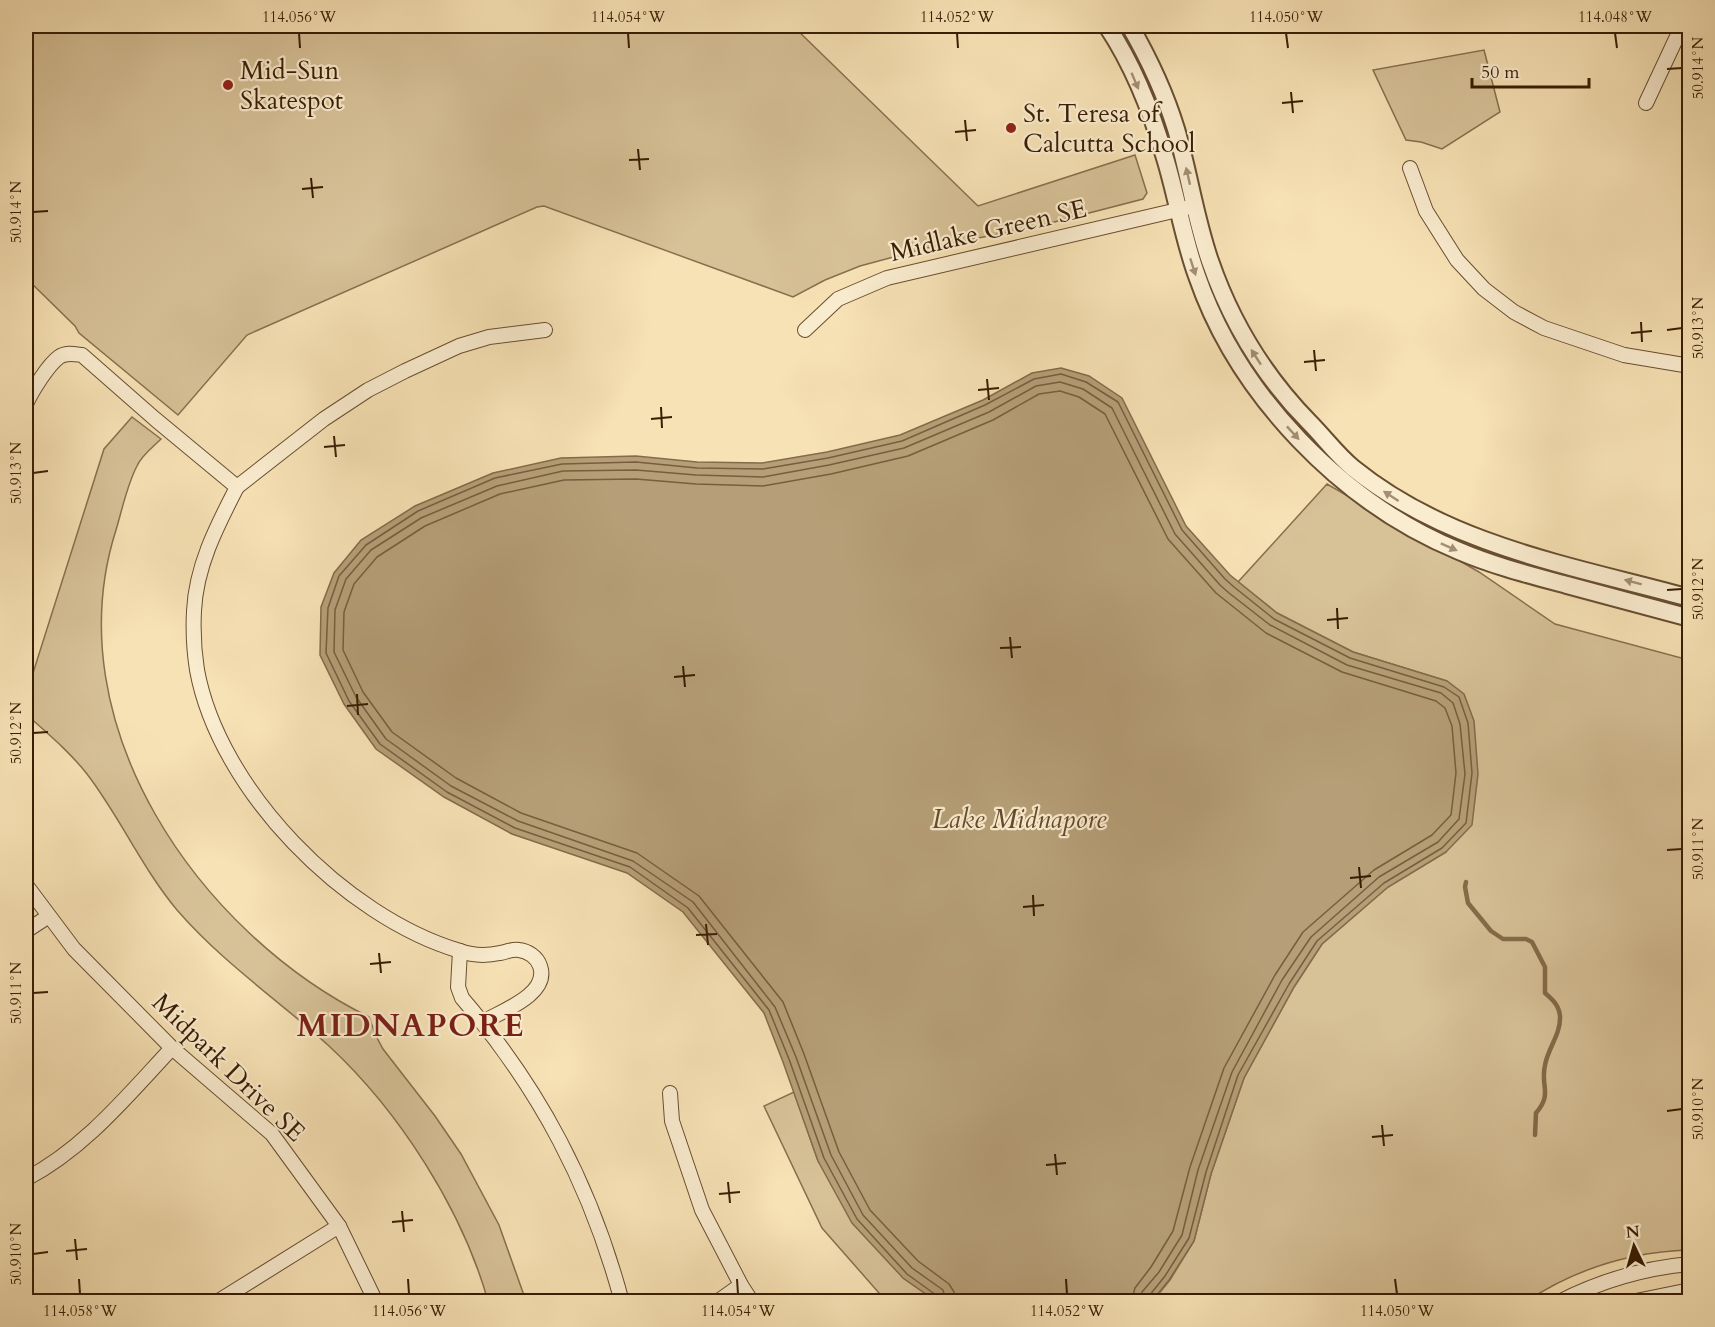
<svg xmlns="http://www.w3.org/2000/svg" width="1715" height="1327" font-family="Cardo,serif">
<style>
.green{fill:#d7c197;stroke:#886f4d;stroke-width:1.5}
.water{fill:#b69f78;stroke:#846b49;stroke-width:1.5}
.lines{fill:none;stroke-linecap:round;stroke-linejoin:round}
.shore{stroke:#775e3e;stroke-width:1.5}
.stream{stroke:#846b49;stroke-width:4.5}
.minor-casing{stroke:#684e30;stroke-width:16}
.tertiary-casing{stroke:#684e30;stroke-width:20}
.minor{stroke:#faeccf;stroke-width:14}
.tertiary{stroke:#faeccf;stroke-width:16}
.oneway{fill:#a38f73}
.ticks{fill:none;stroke:#381d03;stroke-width:2}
.poi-dot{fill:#8f2418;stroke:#faeccf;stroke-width:2}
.labels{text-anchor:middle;stroke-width:4.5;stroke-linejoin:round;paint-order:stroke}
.poi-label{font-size:26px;fill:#381d03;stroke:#faeccf;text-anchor:start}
.street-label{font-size:26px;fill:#381d03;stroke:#faeccf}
.water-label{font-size:27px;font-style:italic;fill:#644a2c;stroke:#faeccf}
.district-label{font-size:32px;font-weight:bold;letter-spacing:1.5px;fill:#7a1f14;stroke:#faeccf}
.neatline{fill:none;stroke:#381d03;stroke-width:2}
.ticks-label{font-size:15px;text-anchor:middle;fill:#381d03}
</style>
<rect width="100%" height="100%" fill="#f7e2b5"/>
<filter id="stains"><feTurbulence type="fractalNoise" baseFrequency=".00333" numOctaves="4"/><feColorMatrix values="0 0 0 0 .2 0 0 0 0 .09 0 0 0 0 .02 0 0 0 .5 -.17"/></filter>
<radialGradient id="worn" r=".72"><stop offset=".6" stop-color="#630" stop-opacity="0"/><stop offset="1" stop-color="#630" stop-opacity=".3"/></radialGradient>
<!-- green -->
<g class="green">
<path d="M26 26H347L349 29 389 26H793L978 206 1135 155 1147 193 1143 199 1035 227 927 248 860 266 825 280 793 297 544 206 537 207 247 335 178 415 79 333 75 326 26 278Z"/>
<path d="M1484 50 1500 112 1442 149 1421 142 1406 140 1373 70Z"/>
<path d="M132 417 161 439C153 447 141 456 137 466 127 485 122 510 116 530 54 724 199 933 369 1017L376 1036 383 1049 435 1116 461 1154 499 1225 526 1301H488C462 1209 399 1111 329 1046 277 999 223 963 177 910 142 868 120 817 87 774 69 751 47 733 26 714V695L104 449Z"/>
<path d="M1327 484 1479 572 1555 624 1689 660V1250C1629 1252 1577 1268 1527 1301L1152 1302 1170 1280 1194 1241 1211 1174 1244 1078 1294 987 1322 944 1388 887 1446 852 1447 681 1353 652 1277 613 1238 582Z"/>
<path d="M794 1092 818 1161 903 1278 936 1301H886L822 1228 764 1106Z"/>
</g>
<!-- water -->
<path class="water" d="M1061 368 1089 376 1122 398 1186 526 1230 575 1277 613 1353 652 1447 681 1464 694 1474 721 1478 774 1472 825 1446 852 1388 887 1322 944 1294 987 1244 1078 1211 1174 1194 1241 1169 1280 1152 1301H936L903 1278 852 1223 818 1161 783 1062 764 1013 683 912 627 873 512 834 444 797 376 749 344 704 320 655 321 607 334 573 361 540 415 506 493 473 561 458 636 456 697 462 762 463 827 452 900 435 983 400 1032 373Z"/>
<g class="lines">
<!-- shore -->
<g class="shore">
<path d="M939 1302 936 1295 907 1274 857 1219 824 1158 789 1059 769 1010 688 908 630 867 515 828 447 792 380 744 349 701 326 653 328 608 339 576 366 545 418 511 495 478 562 464 636 462 697 468 763 469 828 458 902 441 985 405 1034 379 1061 374 1086 382 1118 402 1182 530 1225 579 1234 587 1274 619 1350 658 1444 687 1459 697 1468 723 1472 773 1466 823 1442 848 1384 883 1317 941 1289 984 1238 1075 1206 1172 1189 1238 1165 1276 1149 1296 1148 1302"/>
<path d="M946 1302 943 1290 912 1268 863 1215 831 1155 796 1057 775 1007 693 902 633 861 518 821 451 786 386 739 356 697 334 652 335 610 346 579 371 550 421 518 497 486 563 471 636 470 696 475 763 477 829 465 904 448 989 412 1036 386 1060 382 1083 389 1112 408 1175 534 1220 585 1229 593 1270 625 1347 665 1441 693 1453 703 1460 724 1465 774 1459 819 1438 842 1379 877 1311 937 1282 980 1232 1072 1198 1170 1182 1235 1159 1272 1142 1292 1140 1302"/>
<path d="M955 1302 954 1292 949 1284 918 1261 870 1210 839 1152 804 1054 783 1002 699 896 637 853 521 813 456 778 392 732 363 692 343 650 344 612 354 584 377 557 425 526 500 494 564 480 636 479 696 484 763 486 831 474 908 456 993 420 1039 394 1060 391 1079 397 1105 414 1168 539 1216 593 1266 633 1342 672 1436 701 1445 708 1452 726 1456 773 1451 815 1432 835 1374 870 1303 932 1275 975 1224 1068 1190 1167 1173 1231 1151 1267 1135 1288 1131 1302"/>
</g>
<!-- stream -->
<path class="stream" d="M1466 882 1465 887 1468 903 1491 931 1503 939H1526L1532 942 1545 967V993C1552 999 1559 1005 1560 1016 1561 1034 1548 1048 1545 1065 1540 1087 1553 1093 1536 1113L1535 1135"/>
<defs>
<g id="minor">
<path d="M1646 103 1682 26"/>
<path d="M1410 168 1426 211 1457 260 1484 289 1514 312 1544 328 1624 355 1690 366"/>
<path d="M805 330 838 299 887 278 1186 208"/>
<path d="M26 404C32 391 48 365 59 357 66 352 74 354 82 355L155 419 237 487C217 526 196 566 194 611 193 630 194 651 197 670 219 790 345 917 460 951L458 987 462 998C540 1089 591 1186 622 1302"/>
<path d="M237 487 324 419 368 390 405 371 459 346 489 337 545 330"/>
<path d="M26 885 74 949 172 1048 272 1134 339 1226 376 1302"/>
<path d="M26 931 49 916"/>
<path d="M460 951C474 956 486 956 500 953 506 952 512 949 519 950 528 951 537 957 540 966 550 994 502 1011 483 1022"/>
<path d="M670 1093 672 1121 702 1210 741 1285 752 1302"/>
<path d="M26 1179C85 1148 127 1096 172 1048"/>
<path d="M217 1302 339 1226"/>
<path d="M717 1302 741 1285"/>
<path d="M1559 1302C1600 1281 1644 1268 1690 1264"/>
<path d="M1631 1302 1690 1290"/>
</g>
<g id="tertiary">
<path d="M1107 26C1133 65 1152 113 1165 158 1177 197 1183 238 1197 276 1238 395 1342 503 1459 551 1494 566 1530 575 1567 585 1608 596 1649 607 1690 618"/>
<path d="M1130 26C1149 59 1165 93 1176 129 1189 173 1195 218 1210 261 1231 322 1264 376 1309 422 1324 437 1337 455 1353 468 1449 546 1573 566 1690 598"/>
</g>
</defs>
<!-- minor casing -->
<use href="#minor" class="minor-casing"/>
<!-- tertiary casing -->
<use href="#tertiary" class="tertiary-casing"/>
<!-- minor -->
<use href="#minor" class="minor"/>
<!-- tertiary -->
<use href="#tertiary" class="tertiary"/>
</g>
<!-- one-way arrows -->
<defs><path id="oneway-solid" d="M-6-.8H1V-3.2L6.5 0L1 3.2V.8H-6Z" transform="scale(1.5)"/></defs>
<g class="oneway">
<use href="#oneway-solid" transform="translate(1135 81) rotate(67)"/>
<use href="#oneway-solid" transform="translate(1188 176) rotate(-103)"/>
<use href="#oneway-solid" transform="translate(1193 267) rotate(72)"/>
<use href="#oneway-solid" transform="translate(1256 357) rotate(-123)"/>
<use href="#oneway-solid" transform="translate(1293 433) rotate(47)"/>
<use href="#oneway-solid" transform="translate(1391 496) rotate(-147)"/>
<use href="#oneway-solid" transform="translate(1449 547) rotate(24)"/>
<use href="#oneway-solid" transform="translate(1633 582) rotate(-165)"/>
</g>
<!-- ticks -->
<path class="ticks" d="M299 33 300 48M628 33 629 48M957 33 958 48M1286 33 1288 48M1615 33 1617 48M1667 69 1682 68M1291 92 1293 113M1282 103 1303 101M965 120 967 141M955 132 976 130M638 149 640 170M629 160 649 159M311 178 313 198M302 189 323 187M33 212 48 211M1641 322 1642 342M1667 330 1682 328M1631 333 1652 331M1314 350 1316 371M1304 362 1325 360M987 379 989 400M978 390 999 388M661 407 662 428M651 419 672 417M334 436 336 457M324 447 345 445M33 473 48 471M1667 590 1682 589M1337 608 1338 629M1327 620 1348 618M1010 637 1012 658M1000 648 1021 647M683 666 685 687M674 677 695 675M357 694 358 715M347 706 368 704M33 733 48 732M1667 850 1682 849M1359 867 1361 888M1350 878 1371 876M1033 895 1034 916M1023 907 1044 905M706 924 708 945M696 935 717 934M379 953 381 973M370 964 391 962M33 993 48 992M1667 1111 1682 1109M1382 1125 1384 1146M1372 1137 1393 1135M1055 1154 1057 1175M1046 1165 1066 1163M728 1182 730 1203M719 1194 740 1192M402 1211 404 1232M392 1222 413 1220M75 1239 77 1260M66 1251 87 1249M33 1254 48 1252M79 1279 80 1294M408 1279 409 1294M737 1279 738 1294M1066 1279 1067 1294M1395 1279 1397 1294"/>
<!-- markers -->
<g class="poi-dot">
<circle cx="228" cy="85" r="6"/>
<circle cx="1011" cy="128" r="6"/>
</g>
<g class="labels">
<!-- poi labels -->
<g class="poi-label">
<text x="240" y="79">Mid-Sun<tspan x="240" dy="30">Skatespot</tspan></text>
<text x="1023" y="122">St. Teresa of<tspan x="1023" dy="30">Calcutta School</tspan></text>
</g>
<!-- street labels -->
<g class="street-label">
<text transform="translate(988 230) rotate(-13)" y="9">Midlake Green SE</text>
<text transform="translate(229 1067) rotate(44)" y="9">Midpark Drive SE</text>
</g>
<!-- water labels -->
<g class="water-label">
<text x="1019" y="828">Lake Midnapore</text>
</g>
<!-- district labels -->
<g class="district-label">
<text x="411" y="1036">MIDNAPORE</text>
</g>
</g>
<!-- margin -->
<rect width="1715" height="1327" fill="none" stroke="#f7e2b5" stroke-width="66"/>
<!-- north arrow -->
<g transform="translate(1634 1246) rotate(355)" stroke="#faeccf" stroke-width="4.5" paint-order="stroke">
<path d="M0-4.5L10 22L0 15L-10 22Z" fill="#381d03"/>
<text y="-9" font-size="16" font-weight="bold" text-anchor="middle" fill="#381d03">N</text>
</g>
<!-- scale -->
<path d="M1472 78v9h117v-9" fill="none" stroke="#381d03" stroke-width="3"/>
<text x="1481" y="78" font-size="18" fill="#381d03" stroke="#faeccf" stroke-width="4.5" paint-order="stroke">50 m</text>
<rect x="33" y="33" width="1649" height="1261" class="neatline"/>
<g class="ticks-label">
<text x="299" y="22">114.056°W</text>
<text x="628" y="22">114.054°W</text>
<text x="957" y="22">114.052°W</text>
<text x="1286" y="22">114.050°W</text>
<text x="1615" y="22">114.048°W</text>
<text transform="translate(1698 68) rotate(-90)" y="5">50.914°N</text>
<text transform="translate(16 212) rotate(-90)" y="5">50.914°N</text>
<text transform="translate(1698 328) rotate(-90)" y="5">50.913°N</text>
<text transform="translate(16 473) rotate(-90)" y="5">50.913°N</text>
<text transform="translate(1698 589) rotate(-90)" y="5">50.912°N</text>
<text transform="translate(16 733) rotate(-90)" y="5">50.912°N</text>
<text transform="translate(1698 849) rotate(-90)" y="5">50.911°N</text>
<text transform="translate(16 993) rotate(-90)" y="5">50.911°N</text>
<text transform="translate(1698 1109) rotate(-90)" y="5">50.910°N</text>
<text transform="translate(16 1254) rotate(-90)" y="5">50.910°N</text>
<text x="80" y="1316">114.058°W</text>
<text x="409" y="1316">114.056°W</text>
<text x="738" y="1316">114.054°W</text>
<text x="1067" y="1316">114.052°W</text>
<text x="1397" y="1316">114.050°W</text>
</g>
<rect width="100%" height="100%" filter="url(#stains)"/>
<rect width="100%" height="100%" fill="url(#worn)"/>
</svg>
